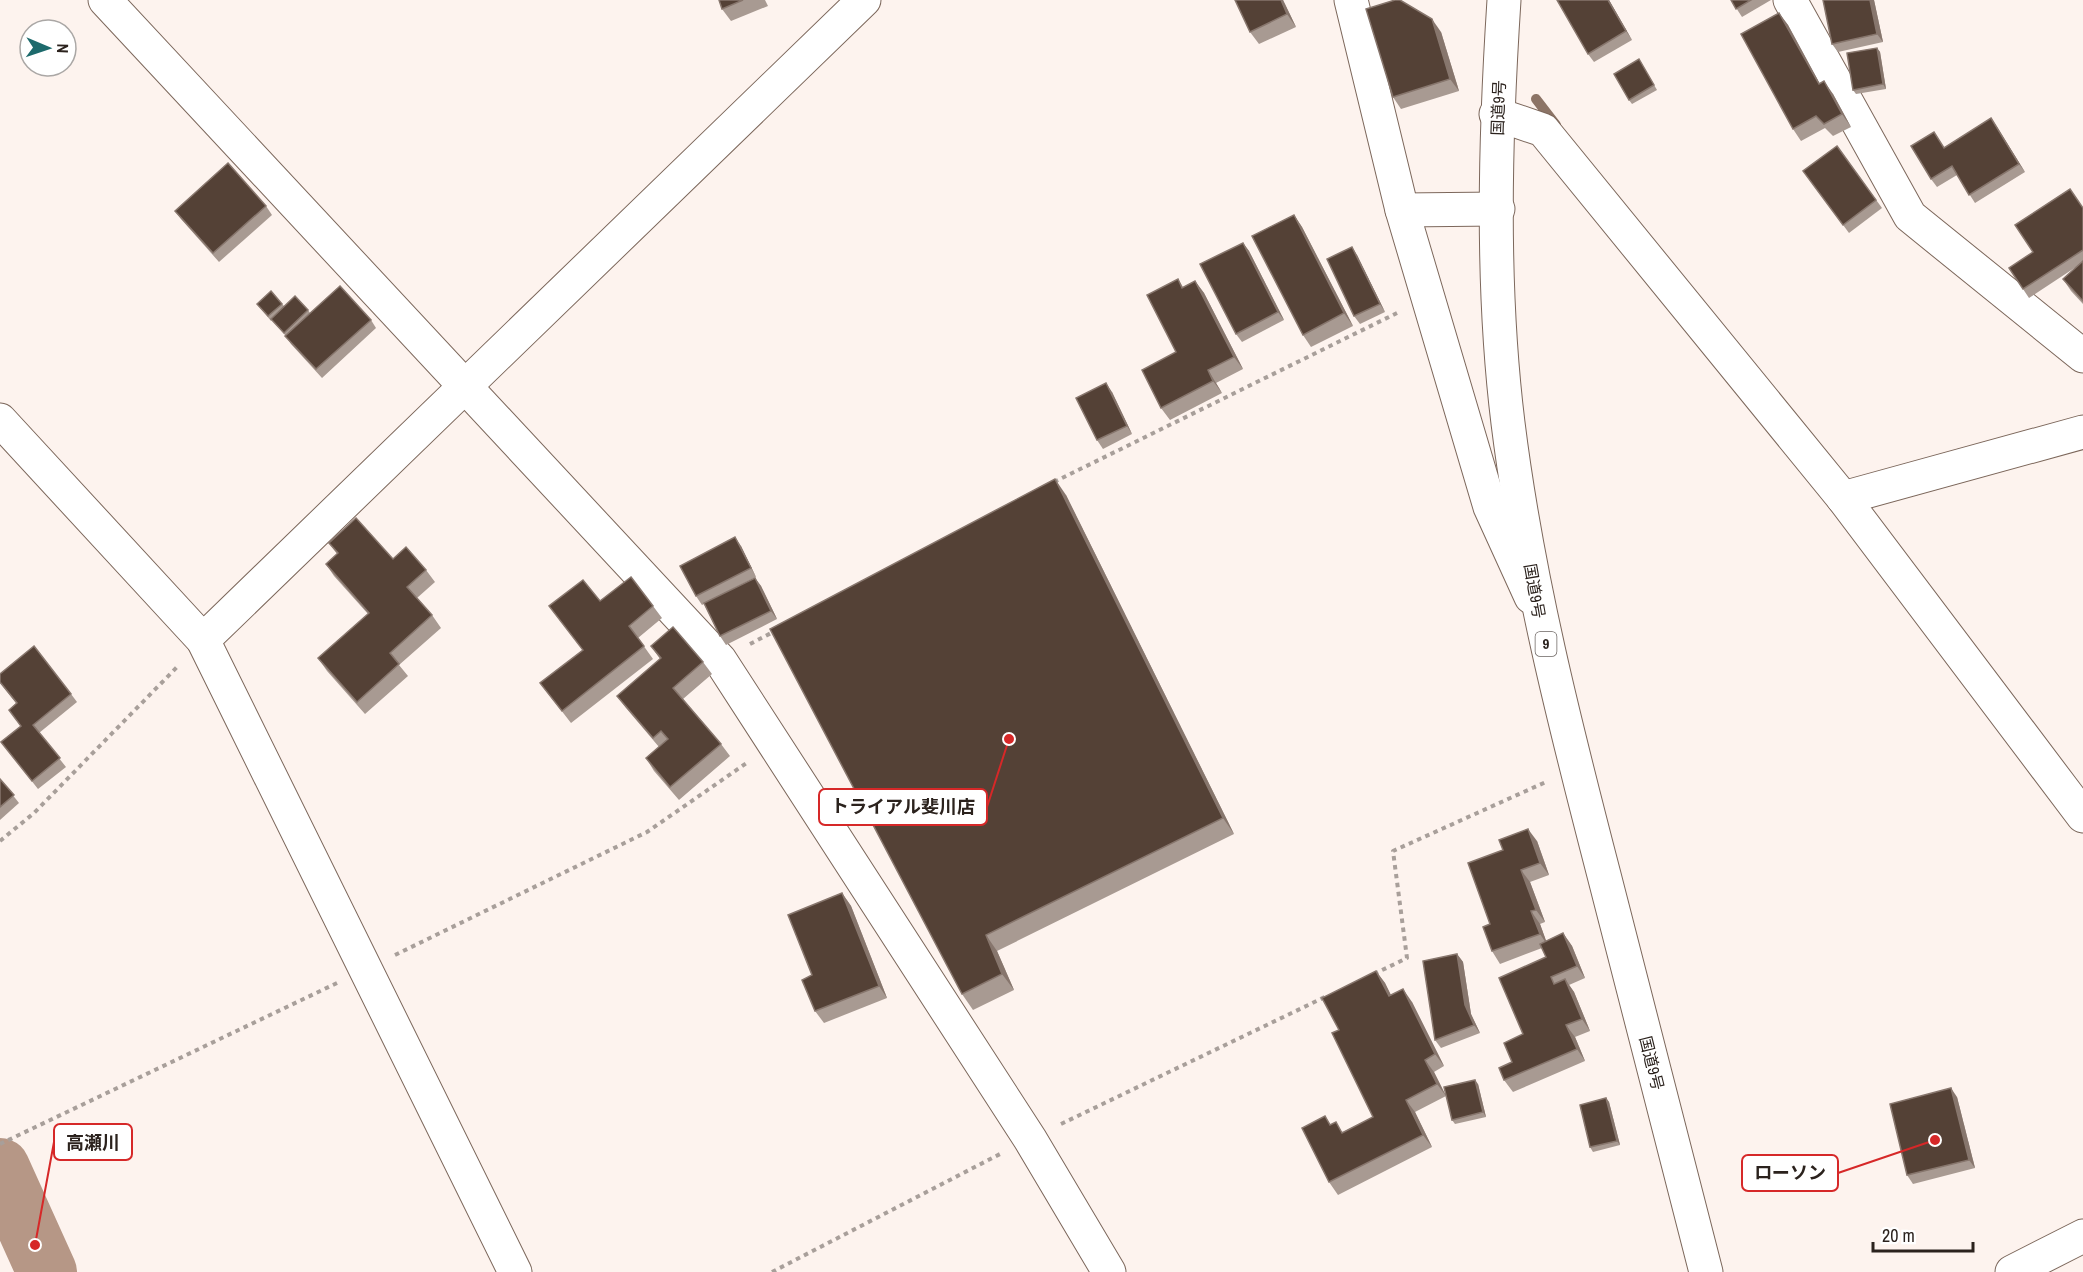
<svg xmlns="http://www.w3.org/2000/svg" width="2083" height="1272" font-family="'Archivo Narrow','Noto Sans JP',sans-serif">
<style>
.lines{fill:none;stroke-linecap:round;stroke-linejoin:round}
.stream{stroke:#8c7466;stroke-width:10}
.river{stroke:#b69786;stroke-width:60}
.minor-casing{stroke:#7c675b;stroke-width:35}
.tertiary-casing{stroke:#7c675b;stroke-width:35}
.trunk-casing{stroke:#7c675b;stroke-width:35}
.path{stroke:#a89f9a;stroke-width:4;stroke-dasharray:4.5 4.5;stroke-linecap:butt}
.minor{stroke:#fff;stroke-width:33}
.tertiary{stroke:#fff;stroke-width:33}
.trunk{stroke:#fff;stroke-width:33}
.wall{fill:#a89a92}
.shaded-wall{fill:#87766d}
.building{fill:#544136;stroke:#87766d;stroke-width:1.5}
.labels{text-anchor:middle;stroke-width:6;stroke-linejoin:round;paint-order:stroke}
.shield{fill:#fff;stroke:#6b6461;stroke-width:1.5}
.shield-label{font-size:15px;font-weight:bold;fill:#2b221d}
.street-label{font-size:16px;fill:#2b221d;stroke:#fff}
.leader{fill:none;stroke:#d62828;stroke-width:2}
.callout-dot{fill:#d62828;stroke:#fff;stroke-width:2}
.callout{fill:#fff;stroke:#d62828;stroke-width:2}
.callout-label{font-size:18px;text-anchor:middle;font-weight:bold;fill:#2b221d}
</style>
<rect width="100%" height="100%" fill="#fdf3ee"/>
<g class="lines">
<!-- stream -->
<path class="stream" d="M1536 99 1556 125"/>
<!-- river -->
<path class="river" d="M0 1168 47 1272"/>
<defs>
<g id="minor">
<path d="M105 0 720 660 1030 1139 1109 1272"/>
<path d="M1351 0 1402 210 1490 507 1531 597"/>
<path d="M1790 0 1910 216 2083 356"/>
<path d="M1496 114 1543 130 1843 498 2083 816"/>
<path d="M1402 210 1498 209"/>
<path d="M0 420 203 640 515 1272"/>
<path d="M1843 498 2083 432"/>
<path d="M203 640 864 0"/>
</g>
<path id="tertiary" d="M2012 1272 2083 1236"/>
<path id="trunk" d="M1504 0C1495 138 1491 285 1508 423 1527 576 1565 725 1604 875 1638 1007 1672 1140 1706 1272"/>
</defs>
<!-- minor casing -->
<use href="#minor" class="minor-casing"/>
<!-- tertiary casing -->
<use href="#tertiary" class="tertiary-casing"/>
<!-- trunk casing -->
<use href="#trunk" class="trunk-casing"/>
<!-- path -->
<g class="path">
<path d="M1054 482 1397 313"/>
<path d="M750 644 775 631"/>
<path d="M0 841 34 813 179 665"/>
<path d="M395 955 647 832 748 762"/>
<path d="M1374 974 1407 958 1393 851 1548 781"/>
<path d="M1061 1124 1327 996"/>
<path d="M0 1144 337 983"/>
<path d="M772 1272 1000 1154"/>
</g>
<!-- minor -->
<use href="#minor" class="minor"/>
<!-- tertiary -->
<use href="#tertiary" class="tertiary"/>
<!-- trunk -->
<use href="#trunk" class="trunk"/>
</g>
<!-- wall -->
<g class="wall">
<path d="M719 0H765L768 6 731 21 722 9Z"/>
<path d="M1283 0 1296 27 1259 44 1250 32Z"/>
<path d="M1609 0 1632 40 1594 62 1588 54Z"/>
<path d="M1731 0H1771L1742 17Z"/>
<path d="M1823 0H1874L1883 42 1838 52 1832 44Z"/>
<path d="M1779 13 1788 25 1820 84 1833 94 1851 127 1833 136 1825 128 1801 141 1793 129Z"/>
<path d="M1441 32 1459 91 1401 109 1393 97Z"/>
<path d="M1877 48 1880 52 1886 89 1856 94 1853 90Z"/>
<path d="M1639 59 1657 90 1632 104 1629 100Z"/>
<path d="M1991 118 2025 172 1975 203 1957 175 1937 187 1931 179 1944 148Z"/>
<path d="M1837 146 1882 208 1849 233 1803 171Z"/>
<path d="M266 206 272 215 219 262 181 219 175 211Z"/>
<path d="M2083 208V304L2071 291 2063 279 2076 267 2029 298 2009 268 2033 252Z"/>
<path d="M1294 215 1302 227 1353 326 1311 347 1303 335Z"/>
<path d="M1243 243 1249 251 1284 320 1242 342 1236 334Z"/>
<path d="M1357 255 1385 312 1360 324 1354 316Z"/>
<path d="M1178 279 1183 287 1195 281 1204 293 1243 369 1216 383 1222 393 1170 420 1161 408 1176 352Z"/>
<path d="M257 304H282L284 306 308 310 310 313 371 320 376 328 322 378 291 344 285 335 272 320 271 321Z"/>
<path d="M1112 392 1132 434 1103 449 1097 440Z"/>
<path d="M1066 495 1234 834 997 951 1014 990 973 1010 962 994Z"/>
<path d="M329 543 393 559 426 570 435 582 417 598 432 615 441 628 399 665 408 676 365 714 327 671 318 658 368 614 334 576 326 564 337 554Z"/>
<path d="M741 546 756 577 724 593 755 578 761 586 777 619 726 645 720 636 704 604 702 605 696 596Z"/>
<path d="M600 601 653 606 662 618 638 638 653 659 571 723 540 683 583 650 549 606Z"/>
<path d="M651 646 703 662 712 674 683 699 721 744 730 756 679 800 654 771 646 758 659 747 626 708 617 696 660 659Z"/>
<path d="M0 674 71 694 77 702 39 733 66 767 38 789 1 742 21 726 9 710 16 703 0 683Z"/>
<path d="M0 779 19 803 0 820Z"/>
<path d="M1537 841 1549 875 1530 882 1545 922 1540 924 1546 941 1563 933 1572 946 1585 978 1569 985 1574 992 1590 1031 1575 1037 1585 1061 1513 1092 1504 1080 1523 1034 1546 957 1542 948 1500 964 1492 951 1490 924Z"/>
<path d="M842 893 851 906 887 998 824 1023 815 1011 812 975Z"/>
<path d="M1457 954 1463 962 1471 1014 1480 1033 1441 1048 1435 1040Z"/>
<path d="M1376 971 1385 983 1391 996 1412 1002 1444 1066 1434 1072 1446 1096 1415 1112 1432 1147 1338 1195 1329 1182 1325 1116 1331 1125 1343 1132 1373 1117 1339 1030Z"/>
<path d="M1478 1084 1486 1117 1455 1124 1452 1120Z"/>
<path d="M1957 1097 1975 1168 1913 1184 1907 1175Z"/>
<path d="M1606 1098 1609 1102 1620 1145 1593 1152 1590 1147Z"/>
</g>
<!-- shaded-wall -->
<g class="shaded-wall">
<path d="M1281 0H1283L1296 27 1287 14Z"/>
<path d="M1608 0H1609L1632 40 1626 31Z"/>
<path d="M1870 0H1874L1883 42 1877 34Z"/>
<path d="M1779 13 1788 25 1827 97 1819 84Z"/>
<path d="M1432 19 1441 32 1459 91 1450 79Z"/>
<path d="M1877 48 1880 52 1886 89 1883 84Z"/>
<path d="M1824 81 1833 94 1851 127 1842 114Z"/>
<path d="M1991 118 1997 127 2025 172 2019 164Z"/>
<path d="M1294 215 1302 227 1353 326 1344 313Z"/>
<path d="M1243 243 1249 251 1284 320 1278 312Z"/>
<path d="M1352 247 1357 255 1385 312 1380 304Z"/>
<path d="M1195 281 1204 293 1243 369 1234 357Z"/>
<path d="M1208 370 1216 383 1222 393 1213 381Z"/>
<path d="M1106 383 1112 392 1132 434 1127 426Z"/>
<path d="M1055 479 1066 495 1234 834 1223 818Z"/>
<path d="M735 537 741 546 756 577 751 568Z"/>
<path d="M755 578 761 586 777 619 771 611Z"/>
<path d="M1528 829 1537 841 1549 875 1540 863Z"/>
<path d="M1521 870 1530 882 1545 922 1536 910Z"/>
<path d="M842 893 851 906 887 998 879 986Z"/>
<path d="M1531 911 1540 924 1548 946 1540 934Z"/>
<path d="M1563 933 1572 946 1585 978 1577 966Z"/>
<path d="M986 935 997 951 1014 990 1002 974Z"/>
<path d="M1457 954 1463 962 1471 1014 1480 1033 1474 1025 1465 1005Z"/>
<path d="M1376 971 1385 983 1398 1009 1389 996Z"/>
<path d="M1565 979 1574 992 1590 1031 1582 1019Z"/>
<path d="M1403 989 1412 1002 1444 1066 1435 1054Z"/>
<path d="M1566 1025 1575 1037 1585 1061 1577 1049Z"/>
<path d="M1425 1060 1434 1072 1446 1096 1437 1084Z"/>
<path d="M1475 1080 1478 1084 1486 1117 1483 1112Z"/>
<path d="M1951 1088 1957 1097 1975 1168 1969 1160Z"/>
<path d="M1606 1098 1609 1102 1620 1145 1617 1141Z"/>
<path d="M1406 1100 1415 1112 1432 1147 1423 1135Z"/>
</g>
<!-- building -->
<g class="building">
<path d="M719 0H743L722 9Z"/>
<path d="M1235 0H1281L1287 14 1250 32Z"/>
<path d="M1395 0H1400L1432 19 1450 79 1393 97 1366 9Z"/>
<path d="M1557 0H1608L1626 31 1588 54Z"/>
<path d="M1731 0H1751L1736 9Z"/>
<path d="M1823 0H1870L1877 34 1832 44Z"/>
<path d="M1779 13 1819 84 1824 81 1842 114 1824 124 1816 116 1793 129 1741 34Z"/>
<path d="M1877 48 1883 84 1853 90 1847 53Z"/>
<path d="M1639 59 1654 85 1629 100 1614 74Z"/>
<path d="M1991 118 2019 164 1969 195 1952 166 1931 179 1911 146 1934 132 1944 148Z"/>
<path d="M1837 146 1876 200 1843 225 1803 171Z"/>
<path d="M228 163 266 206 213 253 175 211Z"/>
<path d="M2070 189 2083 208V250L2023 289 2009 268 2033 252 2015 225Z"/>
<path d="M1294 215 1344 313 1303 335 1252 236Z"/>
<path d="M1243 243 1278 312 1236 334 1200 264Z"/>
<path d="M1352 247 1380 304 1354 316 1327 259Z"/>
<path d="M2083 261V301L2063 279Z"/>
<path d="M1178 279 1182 288 1195 281 1234 357 1208 370 1213 381 1161 408 1142 370 1176 352 1147 295Z"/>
<path d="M340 286 371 320 316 369 285 336Z"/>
<path d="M271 291 282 304 268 316 257 304Z"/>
<path d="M295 296 308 310 284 333 271 319Z"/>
<path d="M1106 383 1127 426 1097 440 1076 398Z"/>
<path d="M1055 479 1223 818 986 935 1002 974 962 994 770 629Z"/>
<path d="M356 518 393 559 406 547 426 570 407 587 432 615 390 653 399 664 357 702 318 658 369 613 326 564 338 553 329 543Z"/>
<path d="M735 537 751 568 696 596 680 566Z"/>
<path d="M631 577 653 606 629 626 644 646 562 711 540 683 583 650 549 606 583 580 600 601Z"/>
<path d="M755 578 771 611 720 636 704 603Z"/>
<path d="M673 627 703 662 673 688 721 744 670 787 646 758 668 739 661 731 653 738 617 696 661 658 651 646Z"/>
<path d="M34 646 71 694 33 725 60 758 32 781 1 742 21 726 9 710 17 703 0 682V674Z"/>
<path d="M0 779 14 795 0 807Z"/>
<path d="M1528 829 1540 863 1521 870 1536 910 1531 911 1540 934 1492 951 1483 927 1490 924 1468 863 1503 850 1499 840Z"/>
<path d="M842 893 879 986 815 1011 802 980 812 975 788 915Z"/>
<path d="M1563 933 1577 966 1551 977 1554 984 1565 979 1582 1019 1566 1025 1577 1049 1504 1080 1499 1068 1512 1062 1504 1043 1523 1034 1499 978 1546 957 1540 944Z"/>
<path d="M1457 954 1465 1005 1474 1025 1435 1040 1423 961Z"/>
<path d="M1376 971 1389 996 1403 989 1435 1054 1425 1060 1437 1084 1406 1100 1423 1135 1329 1182 1302 1128 1325 1116 1330 1125 1336 1122 1342 1133 1373 1117 1332 1033 1339 1030 1322 998Z"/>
<path d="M1475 1080 1483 1112 1452 1120 1444 1087Z"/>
<path d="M1951 1088 1969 1160 1907 1175 1890 1104Z"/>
<path d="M1606 1098 1617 1141 1590 1147 1580 1105Z"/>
</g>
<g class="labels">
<!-- shield labels -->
<rect class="shield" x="1535.5" y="632" width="21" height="24" rx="4.5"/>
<g class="shield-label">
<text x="1546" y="649">9</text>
</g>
<!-- street labels -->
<g class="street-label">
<text transform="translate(1498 108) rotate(-88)" y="6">国道9号</text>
<text transform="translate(1535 591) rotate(80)" y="6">国道9号</text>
<text transform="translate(1652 1063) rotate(76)" y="6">国道9号</text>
</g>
</g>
<!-- callouts -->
<path class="leader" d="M1009 739L987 807M35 1245L54 1142M1935 1140L1838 1173"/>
<g class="callout-dot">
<circle cx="1009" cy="739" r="6"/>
<circle cx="35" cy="1245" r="6"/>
<circle cx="1935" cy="1140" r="6"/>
</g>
<g class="callout">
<rect x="819" y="789" width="168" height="36" rx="6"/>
<rect x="54" y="1124" width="78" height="36" rx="6"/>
<rect x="1742" y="1155" width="96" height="36" rx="6"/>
</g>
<g class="callout-label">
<text x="903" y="813">トライアル斐川店</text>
<text x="93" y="1149">高瀬川</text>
<text x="1790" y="1179">ローソン</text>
</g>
<!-- north arrow -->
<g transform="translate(48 48) rotate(92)"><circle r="28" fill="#ffffff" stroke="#aaa7a5" stroke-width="1.5"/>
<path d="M0-4.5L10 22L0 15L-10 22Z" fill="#1d6a6c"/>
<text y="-9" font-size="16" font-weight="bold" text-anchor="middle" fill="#2b221d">N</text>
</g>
<!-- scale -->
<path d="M1873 1242v9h100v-9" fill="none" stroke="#2b221d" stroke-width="3"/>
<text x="1882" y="1242" font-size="18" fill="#2b221d" stroke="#ffffff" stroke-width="4.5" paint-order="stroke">20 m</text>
</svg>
